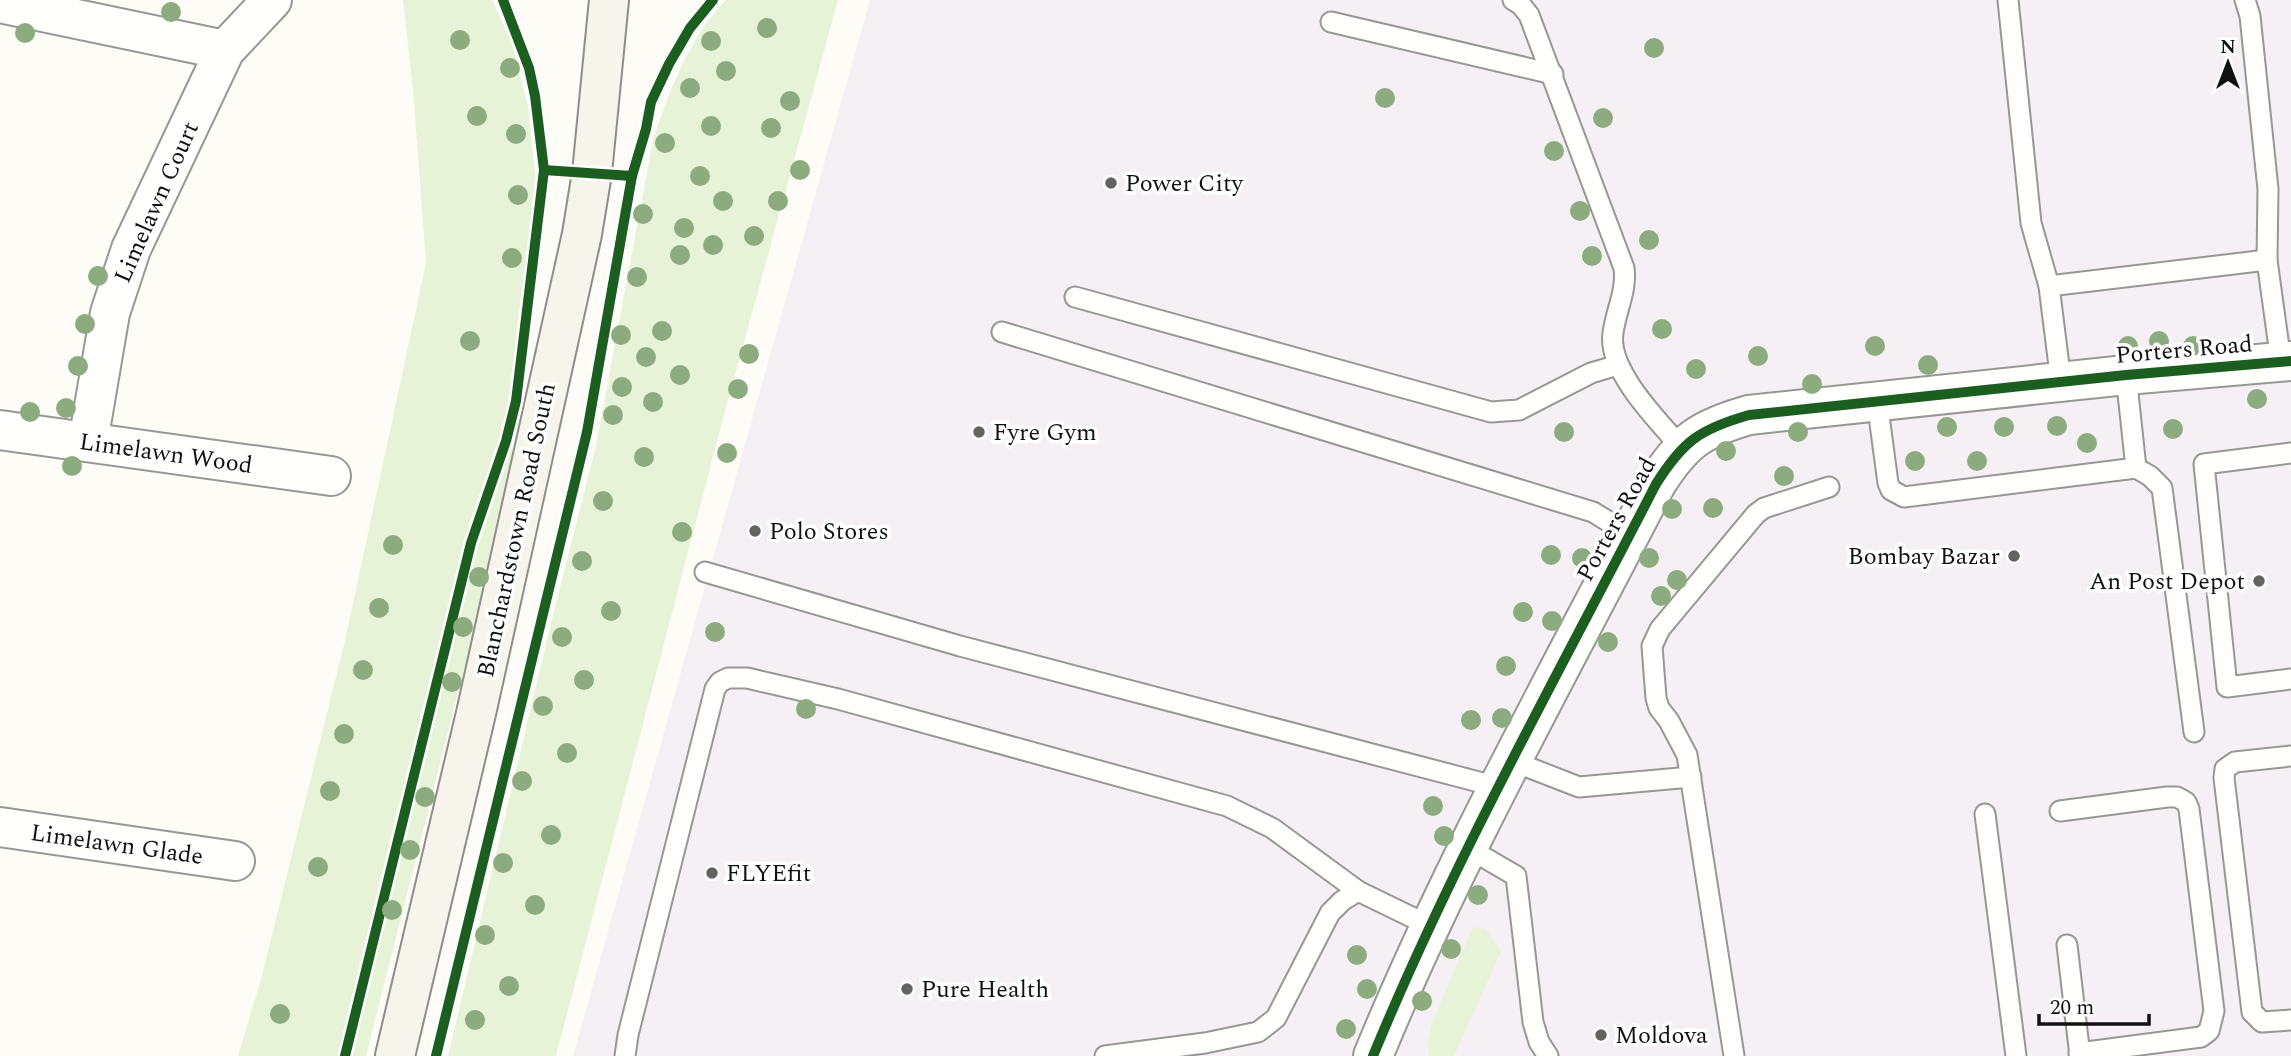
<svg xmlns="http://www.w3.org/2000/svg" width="2291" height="1056" font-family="Spectral,serif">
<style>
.industrial{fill:#f5f0f3}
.green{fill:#e7f3d7}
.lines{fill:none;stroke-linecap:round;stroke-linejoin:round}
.service-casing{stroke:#979795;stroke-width:23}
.minor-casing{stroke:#979795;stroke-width:42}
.secondary-casing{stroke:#8e8d8b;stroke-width:42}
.service{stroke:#fffffe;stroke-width:19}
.minor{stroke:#fffffe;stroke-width:38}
.secondary{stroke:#f6f4eb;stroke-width:38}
.cycleway-casing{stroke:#fff;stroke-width:15}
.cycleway{stroke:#1b5e20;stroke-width:10}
.tree{fill:#8cac80}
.poi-dot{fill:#646362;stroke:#fff;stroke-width:2.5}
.labels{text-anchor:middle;stroke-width:7;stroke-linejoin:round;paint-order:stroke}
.poi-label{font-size:24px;fill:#111;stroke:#fff;text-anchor:start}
.street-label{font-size:24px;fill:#111;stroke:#fff}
</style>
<rect width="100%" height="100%" fill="#fdfcf7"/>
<!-- industrial -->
<path class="industrial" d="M870 0H2291V1056H573Z"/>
<!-- green -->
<g class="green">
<path d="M403 0H492L511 41 528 106 538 201 506 416 513 451 487 578 366 1056H238L260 983 344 645 426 263 413 88Z"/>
<path d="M726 0H838L721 426 556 1056H448L553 615 596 446 653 141C669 91 689 38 726 0Z"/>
<path d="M1473 927 1485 929 1501 951 1454 1056H1429L1428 1040 1432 1023Z"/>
</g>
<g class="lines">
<defs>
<g id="service">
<path d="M1513 0 1521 5 1529 15 1624 268C1627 291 1616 310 1613 333 1607 370 1658 421 1682 448"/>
<path d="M2008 0 2031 223 2049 286 2061 382"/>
<path d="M2245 0 2250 16 2268 189 2267 260 2281 362"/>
<path d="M1331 22 1553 74"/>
<path d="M2049 286 2267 260"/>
<path d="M1075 297 1491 412 1519 410 1591 373 1618 365"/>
<path d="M1002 332 1593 512 1630 535"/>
<path d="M1877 401 1888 483 1891 490 1904 497 2136 468 2126 375"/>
<path d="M2291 453 2204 464 2227 687 2291 679"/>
<path d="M2136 468 2150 476 2162 488 2194 732"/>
<path d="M705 572 960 646 1498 787"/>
<path d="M2291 756 2235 762 2225 769 2224 778 2252 1012 2262 1022 2291 1020"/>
<path d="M1512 761 1579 787 1691 777"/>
<path d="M2060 811 2167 797H2177L2186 802 2189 809 2214 1011 2209 1031 2201 1037 2079 1053"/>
<path d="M1985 814 2016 1056"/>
<path d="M1468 848 1516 876 1533 1022 1539 1042 1548 1056"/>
<path d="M2067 945 2080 1056"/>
<path d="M625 1056 628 1035 715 689 720 682 728 678H747L838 699 1227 806 1272 828 1358 891 1430 926"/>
<path d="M1105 1056 1205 1043 1258 1032 1276 1018 1330 913 1342 901 1358 891"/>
<path d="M1734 1056 1687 755 1669 721 1659 708 1656 698 1652 646 1660 629 1756 514 1764 508 1829 487"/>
</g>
<g id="minor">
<path d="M0 3 225 50"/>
<path d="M0 430 331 476"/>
<path d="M88 442 110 313 131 249 225 50 272 0"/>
<path d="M0 827 235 861"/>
<path d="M1373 1056C1454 859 1559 673 1656 484 1683 441 1700 429 1749 415L2126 375 2291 361"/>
</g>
<path id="secondary" d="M395 1056 477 709 582 234 592 173 609 0"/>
</defs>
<!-- service casing -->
<use href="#service" class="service-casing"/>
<!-- minor casing -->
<use href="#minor" class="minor-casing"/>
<!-- secondary casing -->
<use href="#secondary" class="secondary-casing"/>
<!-- service -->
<use href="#service" class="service"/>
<!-- minor -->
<use href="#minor" class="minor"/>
<!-- secondary -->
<use href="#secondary" class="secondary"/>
<defs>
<g id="cycleway">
<path d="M544 170 632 176"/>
<path d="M345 1056 471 543 506 441 516 401 544 170 535 96 529 68 503 0"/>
<path d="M436 1056 587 432 632 176 646 129 651 102 669 64 690 28 713 0"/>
<path d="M1373 1056C1454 859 1559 673 1656 484 1683 441 1700 429 1749 415L2126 375 2291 361"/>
</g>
</defs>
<!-- cycleway casing -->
<use href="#cycleway" class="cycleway-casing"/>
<!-- cycleway -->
<use href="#cycleway" class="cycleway"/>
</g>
<!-- trees -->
<g class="tree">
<circle cx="171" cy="12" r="10"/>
<circle cx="767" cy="28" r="10"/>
<circle cx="25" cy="33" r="10"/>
<circle cx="460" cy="40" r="10"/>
<circle cx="711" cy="41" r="10"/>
<circle cx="1654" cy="48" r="10"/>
<circle cx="510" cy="68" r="10"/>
<circle cx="726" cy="71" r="10"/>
<circle cx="690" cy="88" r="10"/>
<circle cx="1385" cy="98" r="10"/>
<circle cx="790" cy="101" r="10"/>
<circle cx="477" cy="116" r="10"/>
<circle cx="1603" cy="118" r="10"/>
<circle cx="711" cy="126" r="10"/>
<circle cx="771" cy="128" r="10"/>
<circle cx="516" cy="134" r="10"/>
<circle cx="665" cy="143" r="10"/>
<circle cx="1554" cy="151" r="10"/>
<circle cx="800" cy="170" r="10"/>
<circle cx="700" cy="176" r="10"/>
<circle cx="518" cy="195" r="10"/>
<circle cx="723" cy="201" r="10"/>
<circle cx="778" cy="201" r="10"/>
<circle cx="1580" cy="211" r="10"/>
<circle cx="643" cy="214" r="10"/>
<circle cx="684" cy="228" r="10"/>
<circle cx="754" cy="236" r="10"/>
<circle cx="1649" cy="240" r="10"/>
<circle cx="713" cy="245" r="10"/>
<circle cx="680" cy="255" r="10"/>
<circle cx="1592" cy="256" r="10"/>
<circle cx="512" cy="258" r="10"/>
<circle cx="98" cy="276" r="10"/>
<circle cx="637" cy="277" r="10"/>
<circle cx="85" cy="324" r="10"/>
<circle cx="1662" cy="329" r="10"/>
<circle cx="662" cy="331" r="10"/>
<circle cx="621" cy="335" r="10"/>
<circle cx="470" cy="341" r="10"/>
<circle cx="2159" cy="341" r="10"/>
<circle cx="1875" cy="346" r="10"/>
<circle cx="2128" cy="346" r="10"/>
<circle cx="2193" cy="346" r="10"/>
<circle cx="749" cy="354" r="10"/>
<circle cx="1758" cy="356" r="10"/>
<circle cx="646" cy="357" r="10"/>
<circle cx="1928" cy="365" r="10"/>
<circle cx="78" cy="366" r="10"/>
<circle cx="1696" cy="369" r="10"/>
<circle cx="680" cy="375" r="10"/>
<circle cx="1812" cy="384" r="10"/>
<circle cx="622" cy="387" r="10"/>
<circle cx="738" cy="389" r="10"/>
<circle cx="2257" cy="399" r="10"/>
<circle cx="653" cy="402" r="10"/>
<circle cx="66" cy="408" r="10"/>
<circle cx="30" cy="412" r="10"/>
<circle cx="613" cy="415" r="10"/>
<circle cx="2057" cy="426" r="10"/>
<circle cx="1947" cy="427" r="10"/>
<circle cx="2004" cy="427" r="10"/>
<circle cx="2173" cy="429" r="10"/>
<circle cx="1564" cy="432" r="10"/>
<circle cx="1798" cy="432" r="10"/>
<circle cx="2087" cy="443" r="10"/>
<circle cx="1726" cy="451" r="10"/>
<circle cx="727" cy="453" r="10"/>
<circle cx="644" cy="457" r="10"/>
<circle cx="1915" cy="461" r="10"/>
<circle cx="1977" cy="461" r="10"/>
<circle cx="72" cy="466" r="10"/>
<circle cx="1784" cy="476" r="10"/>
<circle cx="603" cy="501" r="10"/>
<circle cx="1713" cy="508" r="10"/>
<circle cx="1672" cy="509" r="10"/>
<circle cx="682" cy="532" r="10"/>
<circle cx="393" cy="545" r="10"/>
<circle cx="1551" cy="555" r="10"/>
<circle cx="1582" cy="558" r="10"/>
<circle cx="1649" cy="558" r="10"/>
<circle cx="582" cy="561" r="10"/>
<circle cx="479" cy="577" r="10"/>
<circle cx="1677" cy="580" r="10"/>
<circle cx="1661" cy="596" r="10"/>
<circle cx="379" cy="608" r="10"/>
<circle cx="611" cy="611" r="10"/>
<circle cx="1523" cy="612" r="10"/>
<circle cx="1552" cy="621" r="10"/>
<circle cx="463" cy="627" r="10"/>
<circle cx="715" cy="632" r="10"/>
<circle cx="562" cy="637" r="10"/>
<circle cx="1608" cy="642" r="10"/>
<circle cx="1506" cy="666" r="10"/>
<circle cx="363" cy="670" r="10"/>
<circle cx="584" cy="680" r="10"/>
<circle cx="452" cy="682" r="10"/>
<circle cx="543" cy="706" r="10"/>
<circle cx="806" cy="709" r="10"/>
<circle cx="1502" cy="718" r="10"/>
<circle cx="1471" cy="720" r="10"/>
<circle cx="344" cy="734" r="10"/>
<circle cx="567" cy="753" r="10"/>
<circle cx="522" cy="781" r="10"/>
<circle cx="330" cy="791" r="10"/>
<circle cx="425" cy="797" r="10"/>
<circle cx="1433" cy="806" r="10"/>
<circle cx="551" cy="835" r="10"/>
<circle cx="1444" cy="836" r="10"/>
<circle cx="410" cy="850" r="10"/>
<circle cx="503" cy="863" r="10"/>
<circle cx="318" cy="867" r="10"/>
<circle cx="1478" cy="895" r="10"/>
<circle cx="535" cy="905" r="10"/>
<circle cx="392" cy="910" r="10"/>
<circle cx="485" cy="935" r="10"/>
<circle cx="1451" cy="949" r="10"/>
<circle cx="1357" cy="955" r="10"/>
<circle cx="509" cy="986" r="10"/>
<circle cx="1367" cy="989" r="10"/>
<circle cx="1422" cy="1001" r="10"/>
<circle cx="280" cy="1014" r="10"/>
<circle cx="475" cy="1020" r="10"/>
<circle cx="1346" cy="1029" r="10"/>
</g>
<!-- markers -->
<g class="poi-dot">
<circle cx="1111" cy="183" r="7"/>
<circle cx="979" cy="432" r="7"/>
<circle cx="755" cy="531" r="7"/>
<circle cx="2014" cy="556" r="7"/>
<circle cx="2259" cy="581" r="7"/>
<circle cx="712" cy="873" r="7"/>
<circle cx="907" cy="989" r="7"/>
<circle cx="1601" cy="1035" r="7"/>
</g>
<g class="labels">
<!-- poi labels -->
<g class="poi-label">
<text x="1125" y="191">Power City</text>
<text x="993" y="440">Fyre Gym</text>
<text x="769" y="539">Polo Stores</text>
<text x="2000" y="564" text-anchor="end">Bombay Bazar</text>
<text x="2245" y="589" text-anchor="end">An Post Depot</text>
<text x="726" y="881">FLYEfit</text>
<text x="921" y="997">Pure Health</text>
<text x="1615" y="1043">Moldova</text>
</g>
<!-- street labels -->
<g class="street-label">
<text transform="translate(156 202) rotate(-66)" y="8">Limelawn Court</text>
<text transform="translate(2184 349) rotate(-5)" y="8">Porters Road</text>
<text transform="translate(166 453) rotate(8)" y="8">Limelawn Wood</text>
<text transform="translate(1616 519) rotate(-61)" y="8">Porters Road</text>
<text transform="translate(516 530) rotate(-78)" y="8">Blanchardstown Road South</text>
<text transform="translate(117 844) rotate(8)" y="8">Limelawn Glade</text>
</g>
</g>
<!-- north arrow -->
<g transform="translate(2228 63)" stroke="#ffffff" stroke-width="5" paint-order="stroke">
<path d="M0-5L12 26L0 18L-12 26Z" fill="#111111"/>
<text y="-10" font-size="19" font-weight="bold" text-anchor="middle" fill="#111111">N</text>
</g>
<!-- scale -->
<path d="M2039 1014v10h110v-10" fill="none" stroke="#111111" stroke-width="3.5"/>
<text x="2050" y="1014" font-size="21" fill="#111111" stroke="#ffffff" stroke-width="5" paint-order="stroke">20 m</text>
</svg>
